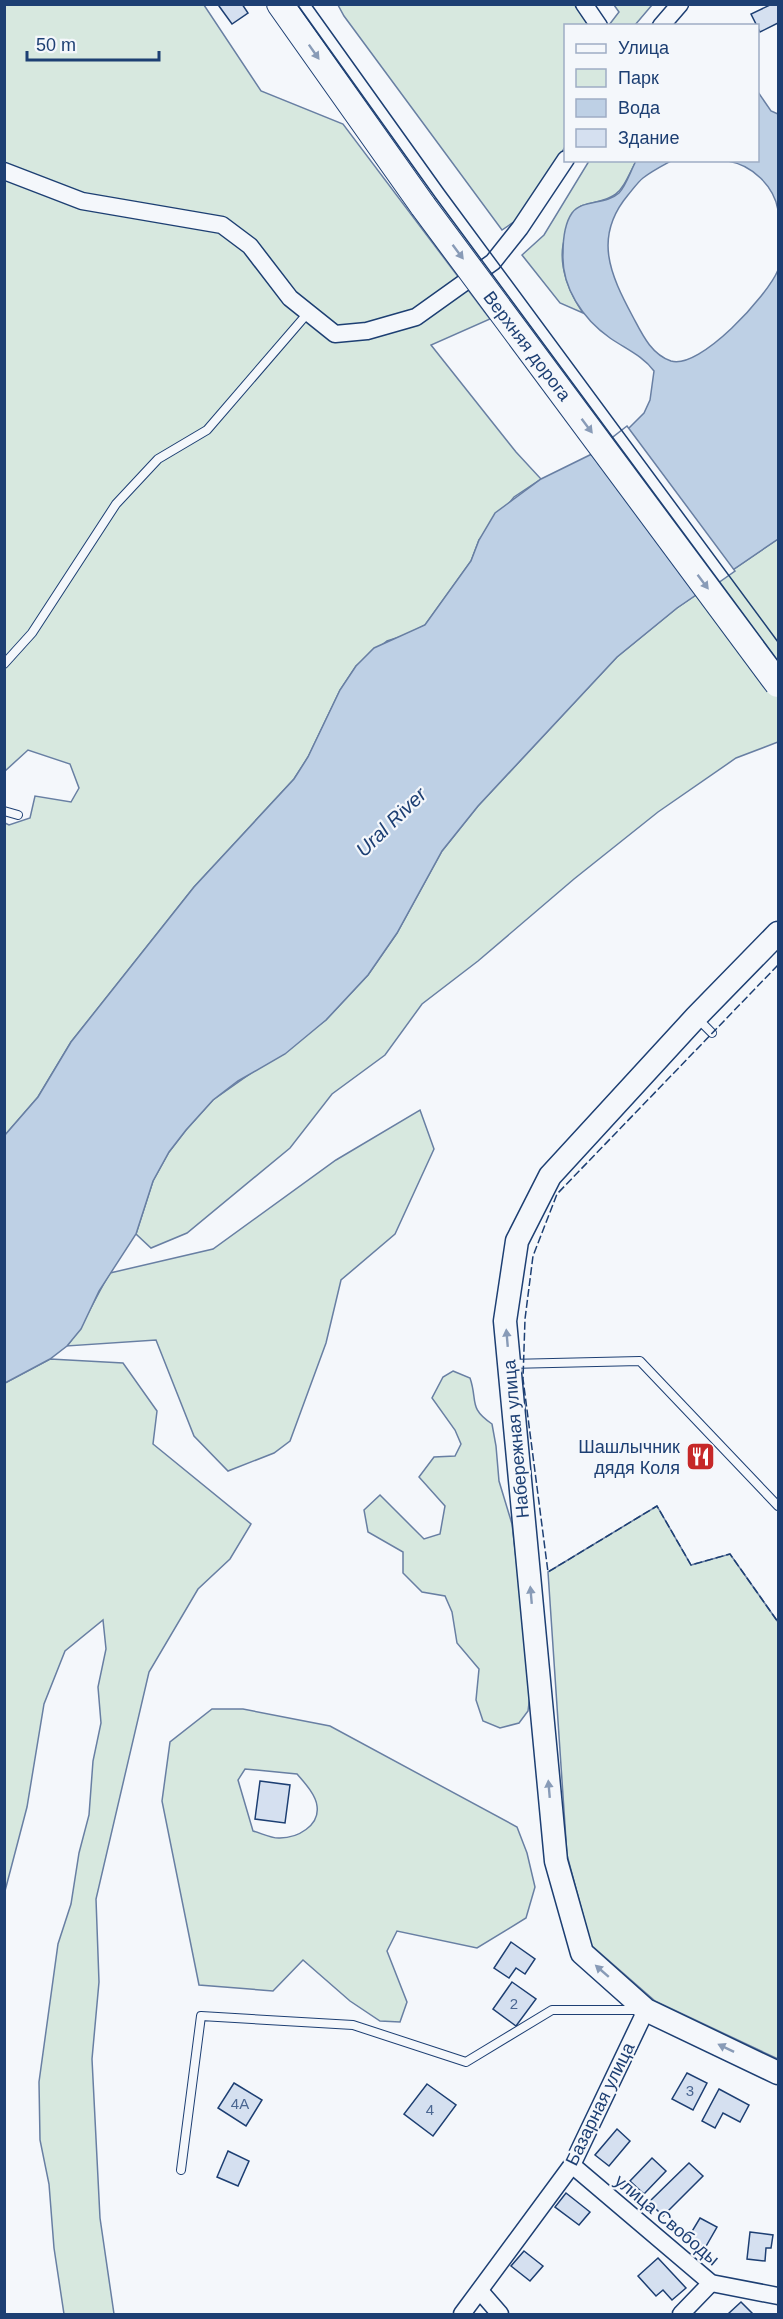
<svg xmlns="http://www.w3.org/2000/svg" width="783" height="2319" font-family="Arial,sans-serif">
<style>
.green{fill:#d7e8df;stroke:#687fa3;stroke-width:1.5;fill-rule:evenodd}
.water{fill:#bed0e5;stroke:#687fa3;stroke-width:1.5}
.pier{fill:#f4f7fb;stroke:#687fa3;stroke-width:1.5}
.building{fill:#d5e0f0;stroke:#1d3f73;stroke-width:1.5}
.lines{fill:none;stroke-linecap:round;stroke-linejoin:round}
.service-casing{stroke:#1d3f73;stroke-width:10}
.minor-casing{stroke:#1d3f73;stroke-width:19}
.secondary-casing{stroke:#1d3f73;stroke-width:25}
.primary-casing{stroke:#1d3f73;stroke-width:28}
.service{stroke:#f4f7fb;stroke-width:8}
.minor{stroke:#f4f7fb;stroke-width:16}
.secondary{stroke:#f4f7fb;stroke-width:22}
.primary{stroke:#f4f7fb;stroke-width:26}
.tram{stroke:#1d3f73;stroke-width:1.5}
.primary-bridge-casing{stroke:#1d3f73;stroke-width:28;stroke-linecap:butt}
.primary-bridge{stroke:#f4f7fb;stroke-width:26}
.fence{stroke:#1d3f73;stroke-width:1.5;stroke-dasharray:8 3;stroke-linecap:butt}
.oneway{fill:#889bb7}
.labels{text-anchor:middle;stroke-width:4.5;stroke-linejoin:round;paint-order:stroke}
.number-label{font-size:15px;fill:#4b6792}
.street-label{font-size:18px;fill:#1d3f73;stroke:#f4f7fb}
.poi-label{font-size:18px;fill:#1d3f73;stroke:#f4f7fb;text-anchor:end}
.water-label{font-size:20px;font-style:italic;fill:#1d3f73;stroke:#f4f7fb}
</style>
<rect width="100%" height="100%" fill="#f4f7fb"/>
<!-- green -->
<g class="green">
<path d="M5 5H204L261 91 343 124 490 319 431 345 516 452 541 479 514 497 479 540 471 561 425 625 406 635 387 641 356 666 340 690 308 757 294 779 194 887 71 1042 38 1097 5 1135V823L9 825 30 818 35 796 71 802 79 788 70 764 28 750 5 771Z"/>
<path d="M338 5H575L589 25 566 26 565 147 524 215 502 230 344 16Z"/>
<path d="M614 5H652L635 25H609L619 12Z"/>
<path d="M589 161H636C618 197 621 196 581 206 575 218 565 233 563 245 559 268 570 294 583 313L560 303 522 255 544 235Z"/>
<path d="M778 539V742L736 758 658 812 574 879 478 961 422 1004 385 1055 332 1094 290 1148 187 1233 151 1248 136 1234 153 1181 169 1152 186 1130 213 1100 326 1020 368 975 397 933 442 851 478 806 617 657 677 608Z"/>
<path d="M420 1110 434 1149 395 1234 341 1280 326 1343 290 1441 274 1453 228 1471 194 1436 156 1340 67 1346C85 1324 95 1297 110 1273L213 1249 336 1160Z"/>
<path d="M50 1359 123 1363 157 1411 153 1444 251 1524 230 1559 198 1589 149 1672 96 1899 99 1982 92 2059 100 2218 114 2314H64L54 2248 49 2184 40 2140 39 2082 58 1944 71 1904 79 1853 89 1815 93 1761 101 1723 98 1687 106 1649 103 1620 65 1651 44 1704 27 1807 5 1891V1383Z"/>
<path d="M453 1371 470 1378C478 1401 468 1408 492 1424L496 1446 499 1481 512 1524 531 1687 528 1711 519 1723 500 1728 483 1721 476 1700 479 1669 457 1643 452 1612 445 1596 422 1592 403 1573V1552L368 1532 364 1510 380 1495 424 1539 440 1534 445 1506 419 1477 434 1457 455 1456 461 1444 455 1430 432 1398 443 1377Z"/>
<path d="M657 1506 691 1565 730 1554 778 1622V2059L655 2001 591 1945 567 1855 548 1572Z"/>
<path d="M212 1709H243L330 1726 517 1827 527 1853 535 1887 526 1918 477 1948 397 1931 387 1951 407 2002 400 2022 380 2021 350 2001 303 1960 273 1991 199 1985 162 1801 170 1742ZM245 1769 297 1774C304 1782 316 1795 317 1806 320 1826 297 1838 280 1838 272 1839 261 1833 253 1831L238 1780Z"/>
</g>
<!-- water -->
<g class="water">
<path d="M758 92 771 111 778 114V210C774 186 752 165 728 161L758 160Z"/>
<path d="M636 161H671C662 166 652 171 643 178 638 182 633 189 628 195 593 237 610 274 633 317 642 334 651 354 671 361 700 370 768 295 778 270V539L677 608 617 657 478 806 442 851 397 933 368 975 326 1020 285 1054 238 1081 213 1100 186 1130 169 1152 153 1181 136 1234 99 1291 81 1329 67 1346 50 1359 5 1383V1135L38 1097 71 1042 194 887 294 779 308 757 340 690 356 666 374 648 425 625 471 561 479 540 495 513 541 479 606 447 629 428 644 413 650 400 654 371C643 356 626 349 610 338 583 319 561 287 563 253 563 241 565 223 572 213 582 199 606 205 619 193 626 186 631 170 636 161Z"/>
</g>
<!-- pier -->
<path class="pier" d="M627 426 735 571 701 595 604 444Z"/>
<!-- building -->
<g class="building">
<path d="M221 4H242L248 13 232 24 219 6Z"/>
<path d="M772 4H778V23L760 32 751 14Z"/>
<path d="M260 1781 290 1785 285 1823 255 1819Z"/>
<path d="M511 1942 535 1959 525 1974 516 1968 509 1978 494 1968Z"/>
<path d="M512 1982 536 1999 516 2026 493 2009Z"/>
<path d="M687 2073 707 2083 693 2110 672 2099Z"/>
<path d="M234 2083 262 2100 246 2126 218 2108Z"/>
<path d="M427 2084 456 2105 433 2136 404 2114Z"/>
<path d="M719 2089 749 2105 740 2122 723 2113 715 2128 702 2121Z"/>
<path d="M617 2129 630 2141 609 2166 595 2155Z"/>
<path d="M228 2151 249 2161 238 2186 217 2177Z"/>
<path d="M652 2158 666 2171 644 2194 630 2181Z"/>
<path d="M689 2163 703 2176 663 2216 649 2202Z"/>
<path d="M566 2193 590 2212 579 2225 555 2207Z"/>
<path d="M700 2218 717 2227 705 2248 688 2238Z"/>
<path d="M750 2232 773 2235 771 2248H766L765 2261 747 2259Z"/>
<path d="M524 2251 543 2266 530 2281 511 2266Z"/>
<path d="M658 2258 686 2288 672 2300 663 2290 656 2296 638 2276Z"/>
<path d="M741 2302 753 2314H728Z"/>
</g>
<g class="lines">
<defs>
<g id="service">
<path d="M4 664 32 633 116 504 158 459 207 430 307 314"/>
<path d="M4 811 18 815"/>
<path d="M697 1018 712 1033"/>
<path d="M509 1364 640 1361 778 1506"/>
<path d="M181 2170 201 2016 353 2025 466 2062 552 2010H639"/>
</g>
<g id="minor">
<path d="M584 4 599 26"/>
<path d="M661 26 680 4"/>
<path d="M4 171 82 201 222 225 250 246 290 298 335 334 367 331 416 317 493 262 520 228 566 159"/>
<path d="M572 2165 711 2283 778 2296"/>
<path d="M480 2291 500 2314"/>
<path d="M462 2314 572 2165 646 2010"/>
<path d="M681 2314 711 2283"/>
</g>
<path id="secondary" d="M778 933 696 1017 550 1176 517 1241 505 1321 556 1861 582 1953 646 2010 778 2073"/>
<path id="primary" d="M280 4 423 206"/>
</defs>
<!-- service casing -->
<use href="#service" class="service-casing"/>
<!-- minor casing -->
<use href="#minor" class="minor-casing"/>
<!-- secondary casing -->
<use href="#secondary" class="secondary-casing"/>
<!-- primary casing -->
<use href="#primary" class="primary-casing"/>
<!-- service -->
<use href="#service" class="service"/>
<!-- minor -->
<use href="#minor" class="minor"/>
<!-- secondary -->
<use href="#secondary" class="secondary"/>
<!-- primary -->
<use href="#primary" class="primary"/>
<!-- tram -->
<g class="tram">
<path d="M297 4 435 197 778 661"/>
<path d="M311 4 444 190 778 642"/>
</g>
<defs>
<path id="primary-bridge" d="M423 206 778 684"/>
</defs>
<!-- primary-bridge casing -->
<use href="#primary-bridge" class="primary-bridge-casing"/>
<!-- primary-bridge -->
<use href="#primary-bridge" class="primary-bridge"/>
<!-- fence -->
<path class="fence" d="M778 965 557 1194 533 1256 525 1319 523 1379 548 1572 657 1506 691 1565 730 1554 778 1622"/>
</g>
<!-- one-way arrows -->
<defs><path id="oneway-solid" d="M-6-.8H1V-3.2L6.5 0L1 3.2V.8H-6Z" transform="scale(1.5)"/></defs>
<g class="oneway">
<use href="#oneway-solid" transform="translate(314 52) rotate(55)"/>
<use href="#oneway-solid" transform="translate(458 252) rotate(53)"/>
<use href="#oneway-solid" transform="translate(587 426) rotate(53)"/>
<use href="#oneway-solid" transform="translate(703 582) rotate(53)"/>
<use href="#oneway-solid" transform="translate(507 1338) rotate(-95)"/>
<use href="#oneway-solid" transform="translate(531 1595) rotate(-95)"/>
<use href="#oneway-solid" transform="translate(549 1789) rotate(-95)"/>
<use href="#oneway-solid" transform="translate(602 1971) rotate(-139)"/>
<use href="#oneway-solid" transform="translate(726 2048) rotate(-154)"/>
</g>
<!-- icons -->
<defs>
<symbol id="restaurant-square" viewBox="-11 -11 22 22"><rect x="-9" y="-9" width="18" height="18" rx="4" fill="#c62828" stroke="#f4f7fb"/><path d="M-5-6h1v4h1v-4h1v4h1v-4h1v5L-1.5 .5V6h-2V.5L-5-1ZM5-6V6H3V1.5H1.5Q1.5-4 5-6Z" fill="#fff"/></symbol>
</defs>
<g fill-rule="evenodd">
<use href="#restaurant-square" x="684" y="1440" width="33" height="33"/>
</g>
<g class="labels">
<!-- number labels -->
<g class="number-label">
<text x="514" y="2009">2</text>
<text x="690" y="2096">3</text>
<text x="240" y="2109">4А</text>
<text x="430" y="2115">4</text>
</g>
<!-- street labels -->
<g class="street-label">
<text transform="translate(527 346) rotate(53)" y="6">Верхняя дорога</text>
<text transform="translate(516 1439) rotate(-95)" y="6">Набережная улица</text>
<text transform="translate(600 2104) rotate(-64)" y="6">Базарная улица</text>
<text transform="translate(667 2220) rotate(40)" y="6">улица Свободы</text>
</g>
<!-- poi labels -->
<g class="poi-label">
<text x="680" y="1453">Шашлычник<tspan x="680" dy="21">дядя Коля</tspan></text>
</g>
<!-- water labels -->
<g class="water-label">
<text transform="translate(391 822) rotate(-44)" y="7">Ural River</text>
</g>
</g>
<!-- border -->
<rect width="783" height="2319" fill="none" stroke="#1d3f73" stroke-width="12"/>
<!-- legend -->
<rect x="564" y="24" width="195" height="138" fill="#f4f7fb" stroke="#9eadc5" stroke-width="1.5"/>
<rect x="576" y="44" width="30" height="9" fill="#f4f7fb" stroke="#9eadc5" stroke-width="1.5"/>
<text x="618" y="54" font-size="18" fill="#1d3f73">Улица</text>
<rect x="576" y="69" width="30" height="18" fill="#d7e8df" stroke="#9eadc5" stroke-width="1.5"/>
<text x="618" y="84" font-size="18" fill="#1d3f73">Парк</text>
<rect x="576" y="99" width="30" height="18" fill="#bed0e5" stroke="#9eadc5" stroke-width="1.5"/>
<text x="618" y="114" font-size="18" fill="#1d3f73">Вода</text>
<rect x="576" y="129" width="30" height="18" fill="#d5e0f0" stroke="#9eadc5" stroke-width="1.5"/>
<text x="618" y="144" font-size="18" fill="#1d3f73">Здание</text>
<!-- scale -->
<path d="M27 51v9h132v-9" fill="none" stroke="#1d3f73" stroke-width="3"/>
<text x="36" y="51" font-size="18" fill="#1d3f73" stroke="#f4f7fb" stroke-width="4.5" paint-order="stroke">50 m</text>
</svg>
